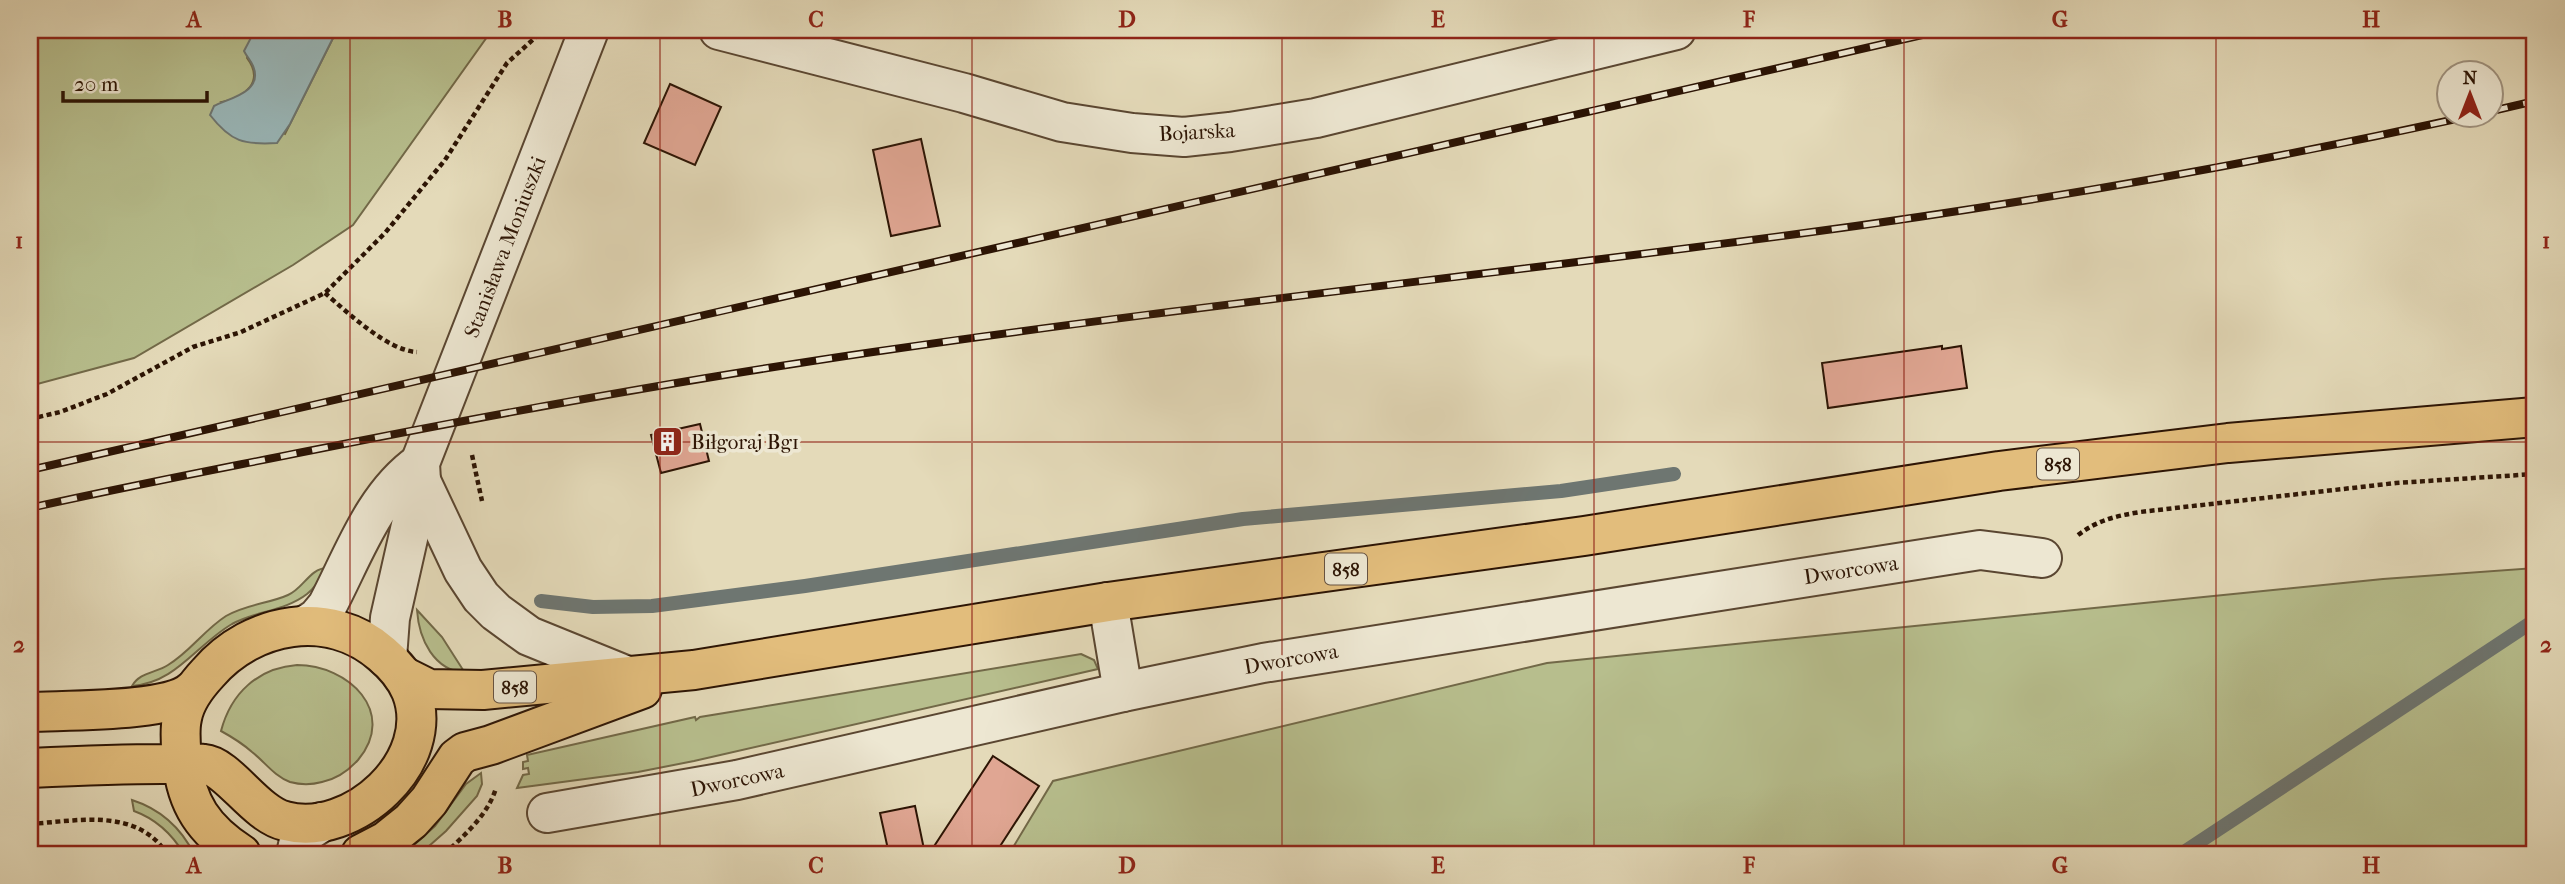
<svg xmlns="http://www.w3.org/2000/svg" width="2565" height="884" font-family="'IM FELL French Canon',serif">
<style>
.grass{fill:#b7be8d;stroke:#726948;stroke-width:2}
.water{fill:#9ab8ba;stroke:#6e7671;stroke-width:2}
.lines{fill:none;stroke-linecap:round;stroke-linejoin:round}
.stream{stroke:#6e7671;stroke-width:14}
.building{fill:#e0a693;stroke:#2c1404;stroke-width:2}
.minor-casing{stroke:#5a4631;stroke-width:42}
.tertiary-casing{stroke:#5a4631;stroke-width:42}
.primary-casing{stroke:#2c1404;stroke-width:42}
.path{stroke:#2c1404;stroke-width:4.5;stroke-dasharray:5 3.5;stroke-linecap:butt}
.minor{stroke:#ede7d2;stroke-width:38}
.tertiary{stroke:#ede7d2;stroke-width:38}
.primary{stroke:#e2bd7c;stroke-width:38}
.rail-casing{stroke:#2c1404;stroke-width:8}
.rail{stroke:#ede7d2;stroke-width:5;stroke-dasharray:16;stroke-linecap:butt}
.grid{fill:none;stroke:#8f2418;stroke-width:2;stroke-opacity:0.55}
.labels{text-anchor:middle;stroke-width:7;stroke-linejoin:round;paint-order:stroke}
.shield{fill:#ede7d2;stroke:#665342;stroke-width:2}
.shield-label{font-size:19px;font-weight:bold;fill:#2c1404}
.street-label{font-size:21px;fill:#2c1404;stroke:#ede7d2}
.poi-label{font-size:21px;fill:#2c1404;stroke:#ede7d2;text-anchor:start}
.neatline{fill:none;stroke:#8f2418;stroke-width:2.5}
.grid-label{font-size:23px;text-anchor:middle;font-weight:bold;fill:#8f2418}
</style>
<rect width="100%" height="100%" fill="#e4dab9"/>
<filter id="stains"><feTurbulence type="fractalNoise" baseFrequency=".00286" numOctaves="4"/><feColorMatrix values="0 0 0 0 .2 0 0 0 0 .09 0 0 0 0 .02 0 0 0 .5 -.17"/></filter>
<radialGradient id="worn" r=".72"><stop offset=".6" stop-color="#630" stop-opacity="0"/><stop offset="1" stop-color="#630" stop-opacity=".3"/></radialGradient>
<!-- grass -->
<g class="grass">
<path d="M30 30H255L247 58C265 82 245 97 222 102L285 134 337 30H492L353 225 293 265 134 358 30 386Z"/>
<path d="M327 568C321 578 316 587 307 594 285 611 256 611 232 624 196 645 176 683 132 686 140 672 156 673 168 665 190 652 204 630 226 616 246 604 268 604 288 595 303 589 310 568 327 568Z"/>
<path d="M2535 568V854H1009L1053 781 1547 663 2383 579Z"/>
<path d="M417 610 442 637 465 673C434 670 419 640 417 610Z"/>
<path d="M1081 654 1094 660 1098 669 694 761 638 772 517 788 523 775 529 774 528 768 523 769V762L528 761 527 755 695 717 696 720 700 717Z"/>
<path d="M297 665C348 665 398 712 358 760 348 771 337 779 322 782 311 785 301 785 290 782 274 776 265 762 252 752 243 744 232 737 221 731 231 693 258 668 297 665Z"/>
<path d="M481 773 482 784 477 796 446 831 420 854H404L435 826 466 784Z"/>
<path d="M132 800C160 809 181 828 194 854H184C172 834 156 819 134 811Z"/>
</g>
<!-- water -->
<path class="water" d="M255 30H337L290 124 277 143C244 145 231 142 210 115L214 106C229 98 264 92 253 66 251 61 247 57 244 51Z"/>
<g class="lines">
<!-- stream -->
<g class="stream">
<path d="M541 601 593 607 652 606 805 586 1243 519 1561 491 1674 474"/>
<path d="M2181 854 2535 620"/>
</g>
</g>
<!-- building -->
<g class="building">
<path d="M670 84 721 107 695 165 644 143Z"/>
<path d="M921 139 940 226 891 236 873 150Z"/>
<path d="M1942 346V349L1961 346 1967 388 1828 408 1822 363Z"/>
<path d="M700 424 709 461 661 473 651 435Z"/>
<path d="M993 756 1039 786 995 854H929Z"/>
<path d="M915 806 925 854H889L880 813Z"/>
</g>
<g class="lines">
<defs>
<g id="minor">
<path d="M719 30 964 93 1062 122 1132 133 1184 137 1230 132 1316 118 1676 30"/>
<path d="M1108 602 1123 692"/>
<path d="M547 813 737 780 1123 692 1263 663 1980 550 2042 558"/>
</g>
<g id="tertiary">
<path d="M421 481 463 570 481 597 496 612 529 636 630 677"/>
<path d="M306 625 317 618 327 606C353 557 373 496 420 463"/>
<path d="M387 658 390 618 421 481 420 463 589 30"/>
<path d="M296 854 300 836 322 822"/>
</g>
<g id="primary">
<path d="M403 676 429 689 483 690 694 670 1108 602 1584 536 1999 471 2228 443 2535 417"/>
<path d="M30 712C66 710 169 713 193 690"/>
<path d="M30 768C74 766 118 764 162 764 176 764 190 762 204 764 228 766 255 814 285 821 352 839 439 761 411 691 405 677 394 664 382 654 329 608 252 622 208 673 196 686 185 700 182 718 179 731 181 746 182 760 186 804 204 830 241 854"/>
<path d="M361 854 386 841 411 821 429 801 457 758 465 752 491 745 642 689"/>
</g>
</defs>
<!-- minor casing -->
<use href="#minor" class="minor-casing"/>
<!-- tertiary casing -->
<use href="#tertiary" class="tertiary-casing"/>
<!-- primary casing -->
<use href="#primary" class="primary-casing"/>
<!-- path -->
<g class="path">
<path d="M325 293C347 312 388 351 417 352"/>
<path d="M30 419 60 412 107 394 193 347 241 332 325 293 385 233 445 160 507 63 537 36"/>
<path d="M472 455 482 501"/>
<path d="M2078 535C2098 520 2116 516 2140 512L2396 483 2535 474"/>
<path d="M30 824C77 821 137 807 167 854"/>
<path d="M451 848C469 831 489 812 496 788"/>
</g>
<!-- minor -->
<use href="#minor" class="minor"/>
<!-- tertiary -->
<use href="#tertiary" class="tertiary"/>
<!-- primary -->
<use href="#primary" class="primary"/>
<defs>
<g id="rail">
<path d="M2492 111 2535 101"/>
<path d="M30 470 1944 30"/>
<path d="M30 508C119 488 208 471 298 453 489 415 680 380 873 352 1180 307 1490 275 1797 234 2023 204 2248 165 2470 116"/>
</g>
</defs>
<!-- rail casing -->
<use href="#rail" class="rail-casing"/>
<!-- rail -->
<use href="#rail" class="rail"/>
</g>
<!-- grid -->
<path class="grid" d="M350 30V854M660 30V854M972 30V854M1282 30V854M1594 30V854M1904 30V854M2216 30V854M30 442H2535"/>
<!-- icons -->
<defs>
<symbol id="building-square" viewBox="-11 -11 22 22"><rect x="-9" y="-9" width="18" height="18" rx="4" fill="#8f2418" stroke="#ede7d2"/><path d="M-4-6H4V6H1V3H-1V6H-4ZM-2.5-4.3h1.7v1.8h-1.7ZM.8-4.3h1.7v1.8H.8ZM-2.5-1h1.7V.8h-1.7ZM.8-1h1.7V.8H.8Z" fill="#fff"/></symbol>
</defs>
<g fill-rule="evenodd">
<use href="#building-square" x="650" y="424" width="35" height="35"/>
</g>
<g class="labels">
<!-- shield labels -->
<g class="shield">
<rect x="2037" y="448.5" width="42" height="31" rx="5"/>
<rect x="1325" y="553.5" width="42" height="31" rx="5"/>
<rect x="494" y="671.5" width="42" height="31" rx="5"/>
</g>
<g class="shield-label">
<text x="2058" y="471">858</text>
<text x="1346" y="576">858</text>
<text x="515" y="694">858</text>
</g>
<!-- street labels -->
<g class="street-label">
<text transform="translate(1197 132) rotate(-3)" y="7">Bojarska</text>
<text transform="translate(505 247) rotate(-69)" y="7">Stanisława Moniuszki</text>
<text transform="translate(1851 570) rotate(-9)" y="7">Dworcowa</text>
<text transform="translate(1291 659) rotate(-10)" y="7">Dworcowa</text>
<text transform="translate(737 780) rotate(-12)" y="7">Dworcowa</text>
</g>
<!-- poi labels -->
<g class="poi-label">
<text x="691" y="449">Biłgoraj Bg1</text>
</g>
</g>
<!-- margin -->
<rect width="2565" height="884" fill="none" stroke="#e4dab9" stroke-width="77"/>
<!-- north arrow -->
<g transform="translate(2470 94)"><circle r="33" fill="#ede7d2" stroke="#a09380" stroke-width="2"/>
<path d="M0-5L12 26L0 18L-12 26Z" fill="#8f2418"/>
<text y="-10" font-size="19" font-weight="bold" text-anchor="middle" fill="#2c1404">N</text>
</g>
<!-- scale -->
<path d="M63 91v10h144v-10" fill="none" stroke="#2c1404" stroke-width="3.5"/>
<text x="74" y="91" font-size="21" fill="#2c1404" stroke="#ede7d2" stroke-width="5" paint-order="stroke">20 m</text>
<rect x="38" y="38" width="2488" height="808" class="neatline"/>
<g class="grid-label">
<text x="194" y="27">A</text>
<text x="505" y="27">B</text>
<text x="816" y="27">C</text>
<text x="1127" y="27">D</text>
<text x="1438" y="27">E</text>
<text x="1749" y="27">F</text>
<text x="2060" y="27">G</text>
<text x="2371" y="27">H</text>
<text x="19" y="248">1</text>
<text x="2546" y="248">1</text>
<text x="19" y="652">2</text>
<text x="2546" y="652">2</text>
<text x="194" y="873">A</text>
<text x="505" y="873">B</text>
<text x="816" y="873">C</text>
<text x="1127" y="873">D</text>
<text x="1438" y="873">E</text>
<text x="1749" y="873">F</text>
<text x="2060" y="873">G</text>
<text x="2371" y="873">H</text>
</g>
<rect width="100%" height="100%" filter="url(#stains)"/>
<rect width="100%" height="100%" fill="url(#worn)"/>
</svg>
